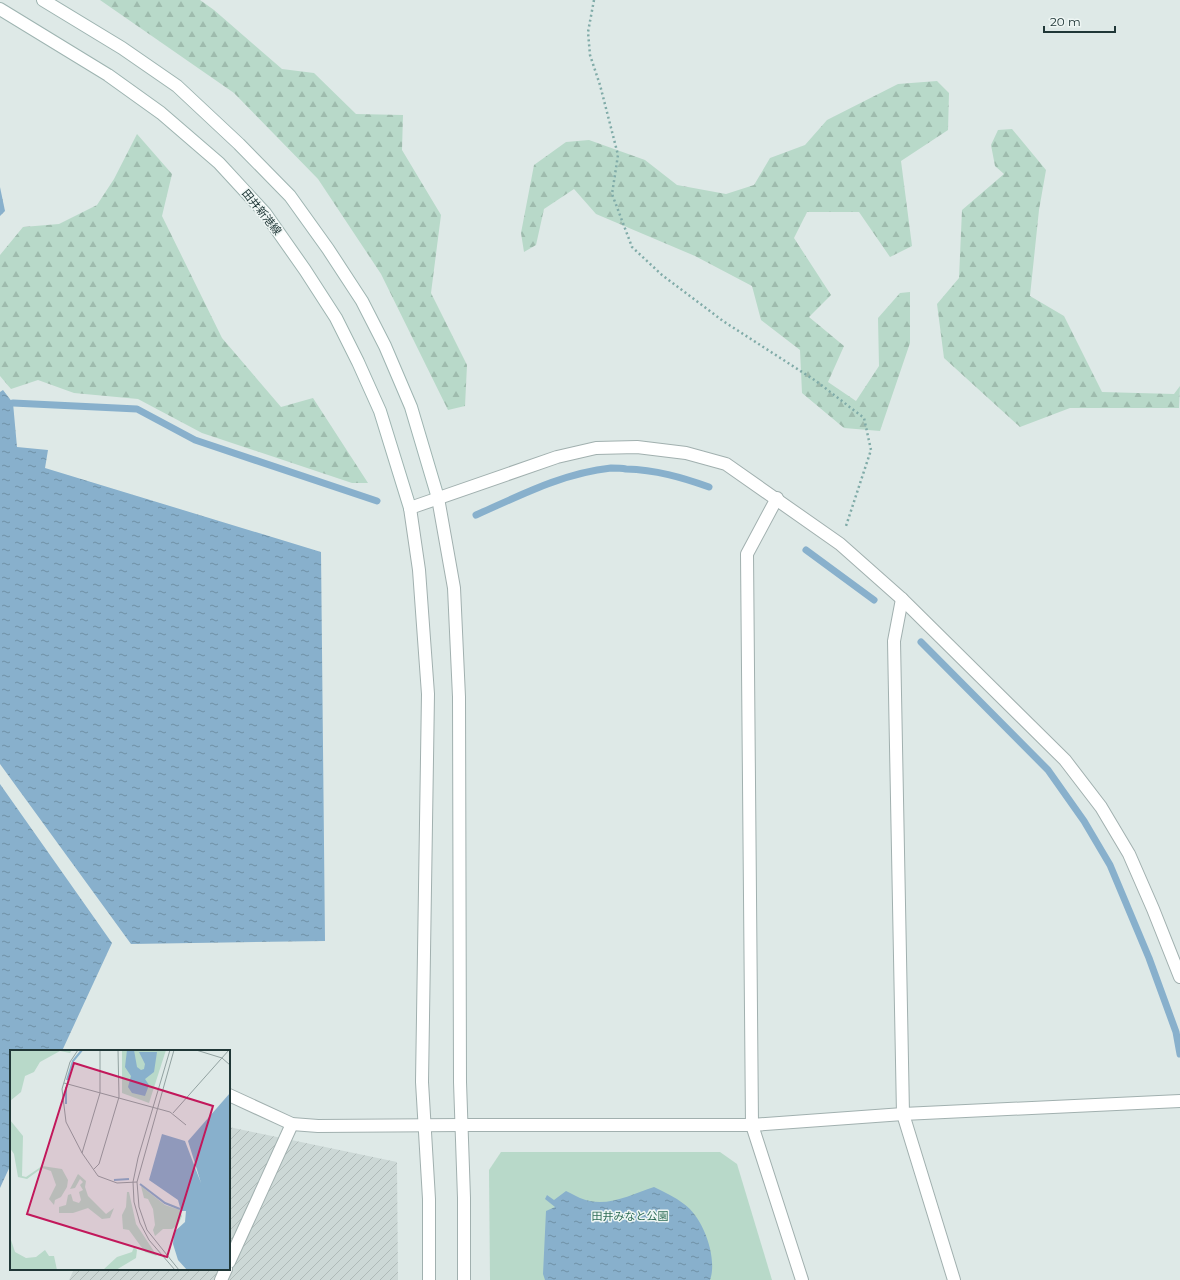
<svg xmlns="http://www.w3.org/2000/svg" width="1180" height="1280" font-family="Montserrat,'Noto Sans JP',sans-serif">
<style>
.industrial{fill:url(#industrial-furrows)}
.forest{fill:url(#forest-firs)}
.park{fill:#b8d9c9}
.water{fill:url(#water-ripples)}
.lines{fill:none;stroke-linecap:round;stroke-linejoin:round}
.stream{stroke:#88b0cc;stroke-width:7}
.minor-casing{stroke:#a1b0af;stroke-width:14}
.tertiary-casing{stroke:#a1b0af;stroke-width:14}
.secondary-casing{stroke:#9eb4b1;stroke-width:14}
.path{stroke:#80aba8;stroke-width:2.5;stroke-dasharray:2 3;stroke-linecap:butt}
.minor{stroke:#fff;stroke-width:12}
.tertiary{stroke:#fff;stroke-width:12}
.secondary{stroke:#fff;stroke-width:12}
.labels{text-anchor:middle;stroke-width:3;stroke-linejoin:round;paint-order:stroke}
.street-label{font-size:11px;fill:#203737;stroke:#eef6f4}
.park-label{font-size:11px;fill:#2d6c55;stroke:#eef6f4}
.inset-river{fill:none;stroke:#88b0cc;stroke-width:2}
.inset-road{fill:none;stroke:#92a2a1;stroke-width:1}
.view{fill:#c2185b;fill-opacity:0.15;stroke:#c2185b;stroke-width:2}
.inset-edge{fill:none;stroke:#203737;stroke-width:2}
</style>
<defs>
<pattern id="industrial-furrows" width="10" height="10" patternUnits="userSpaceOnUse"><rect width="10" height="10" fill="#ccd8d6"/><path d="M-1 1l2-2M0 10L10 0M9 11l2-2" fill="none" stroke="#afbab8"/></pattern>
<pattern id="forest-firs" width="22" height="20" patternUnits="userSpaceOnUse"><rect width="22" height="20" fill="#b8d9c9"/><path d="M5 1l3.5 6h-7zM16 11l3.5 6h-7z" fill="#9ebbad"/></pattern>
<pattern id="water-ripples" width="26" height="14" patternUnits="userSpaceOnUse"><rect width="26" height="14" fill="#88b0cc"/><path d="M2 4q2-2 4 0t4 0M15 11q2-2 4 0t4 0" fill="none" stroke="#6f90a6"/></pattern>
</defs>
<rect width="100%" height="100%" fill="#dee9e7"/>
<!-- industrial -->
<path class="industrial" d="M229 1127 397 1162 398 1280H69L74 1269H229Z"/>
<!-- forest -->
<g class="forest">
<path d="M100 0H200L214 10 282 69 314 73 356 114 403 115 402 150 441 215 431 293 467 365 465 406 448 410 381 274 318 179 234 93Z"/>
<path d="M937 81 949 93 948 130 901 161 912 246 890 257 859 212H807L794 238 831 295 809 317 844 346 828 382 856 401 879 366 878 318 900 293 910 292V343L880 431 844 428 802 393 800 350 761 320 752 286 695 256 596 214 574 189 544 209 536 245 524 252 521 233 534 165 566 142 589 140 645 160 677 185 726 194 754 185 770 158 805 145 827 120 898 84Z"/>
<path d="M1012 129 1046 170 1039 210 1030 296 1064 316 1102 392 1174 394 1180 386 1179 408H1070L1020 427 944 358 937 304 959 278 962 210 1004 174 995 166 991 145 998 130Z"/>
<path d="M137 134 172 174 162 216 222 338 281 407 313 398 368 483H352L202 433 138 399 74 393 38 380 11 389 0 376V255L23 227 59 224 97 205 114 179Z"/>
</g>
<!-- park -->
<path class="park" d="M501 1152H720L737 1164 772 1280H490L489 1170Z"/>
<!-- water -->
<g class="water">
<path d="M0 187 5 211 0 216Z"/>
<path d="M3 390 13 403 17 447 48 450 45 468 321 552 325 941 131 944 0 764V392Z"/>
<path d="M0 784 112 943 62 1051H11V1164L0 1188Z"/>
<path d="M654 1187C664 1192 675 1197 684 1204 703 1217 718 1258 710 1280H545L543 1274 546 1211 555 1207 545 1199 547 1195 554 1200 566 1191C571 1193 575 1196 580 1198 605 1209 630 1195 654 1187Z"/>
</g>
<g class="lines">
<!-- stream -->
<g class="stream">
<path d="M13 403 137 409 195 440 377 501"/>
<path d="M476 515C519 496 563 473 611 468 616 468 621 468 626 469 656 470 681 477 709 487"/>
<path d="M806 550 874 600"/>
<path d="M921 642 1048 770 1084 821 1110 865 1149 958 1176 1032 1180 1054"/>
</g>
<defs>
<g id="minor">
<path d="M777 498 747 554 752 1125 802 1280"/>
<path d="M410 508 557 457 596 448 637 447 686 453 726 464 840 544 902 599 1065 760 1101 807 1129 854 1153 909 1180 977"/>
<path d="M902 599 894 641 903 1114 954 1280"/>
<path d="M462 1125H752L903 1114 1180 1101"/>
</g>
<g id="tertiary">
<path d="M438 498 454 588 459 697 460 1082 464 1198V1280"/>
<path d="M410 508 419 570 428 694 422 1082 429 1199V1280"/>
<path d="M229 1095 292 1124 318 1126 462 1125"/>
<path d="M229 1262 292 1124"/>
<path d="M221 1280 226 1269"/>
</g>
<g id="secondary">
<path d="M43 0 122 48 177 86 239 144 290 196 328 249 362 301 385 346 411 407 438 498"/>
<path d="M0 9 108 75 161 113 219 163 265 213 305 270 336 318 358 362 380 411 410 508"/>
</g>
</defs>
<!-- minor casing -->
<use href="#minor" class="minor-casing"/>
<!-- tertiary casing -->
<use href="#tertiary" class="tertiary-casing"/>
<!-- secondary casing -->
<use href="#secondary" class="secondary-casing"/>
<!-- path -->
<path class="path" d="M594 0 588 32 590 55 600 85 618 155 612 194 632 247 662 275 723 321 816 381 864 418 871 450 846 526"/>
<!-- minor -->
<use href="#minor" class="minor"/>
<!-- tertiary -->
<use href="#tertiary" class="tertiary"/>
<!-- secondary -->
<use href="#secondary" class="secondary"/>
</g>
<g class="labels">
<!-- street labels -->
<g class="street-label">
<text transform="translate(262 212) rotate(51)" y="4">田井新港線</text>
</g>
<!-- park labels -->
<g class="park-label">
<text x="630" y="1220">田井みなと公園</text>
</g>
</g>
<!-- overview -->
<g transform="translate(10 1050)">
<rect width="220" height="220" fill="#dee9e7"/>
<path d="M0 0H62L60 3 50 1 30 12 24 22 15 26 11 42 0 51ZM0 70 13 86 12 126 16 127 32 116 52 119 58 130 57 137 51 147 45 150 44 155 39 149 46 135 41 121 32 118 17 129 8 127 4 104 0 98ZM68 124 76 131 75 137 78 146 96 164 104 158 100 168 92 169 78 158 63 163H49V157L56 155 58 145 61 144 63 151 69 153 71 150 69 142 73 140 70 135 73 132 70 129 65 138 60 139ZM131 136 155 155 170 160 172 166 168 175 162 179H153L145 186 143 180 145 175 143 159 138 149 134 148ZM117 142H119L126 174 147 206 135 202 119 180 113 179 112 165 116 157ZM0 187 5 202 16 208 26 207 35 200 39 206H44L47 220H0ZM124 197 127 200 126 208 106 220H93L107 207 122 202Z" fill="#b8d9c9"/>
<path d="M112 0H156L139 53 112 43Z" fill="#b8d9c9"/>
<path d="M117 0H124L127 17 131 20 134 19 135 14 129 2H147L144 22 135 29 139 35 135 46 122 43 118 37 121 26 115 17ZM220 43V220H177L168 210 163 194 164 182 175 172 176 161H171L168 150 139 130 152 84 175 91 191 133 178 91Z" fill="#88b0cc"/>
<path class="inset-river" d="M57 30 63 11 72 0M56 37V54M104 130 119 129M130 134 155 153 170 159"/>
<path class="inset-road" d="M68 0 60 12 52 39 56 72 72 103 88 126 107 133 127 132 164 0M186 0 212 8 220 15M54 33 160 62 176 75M163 63 219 0M72 103 90 43V0M83 120 89 114 109 47 108 0M123 132 128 108 160 0M123 132 124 152 130 173 139 190 165 220M127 132 129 157 137 180 169 220"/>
<path class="view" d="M64 13 203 56 157 207 17 164Z"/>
<rect width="220" height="220" class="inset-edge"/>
</g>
<!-- scale -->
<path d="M1044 26v6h71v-6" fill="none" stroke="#203737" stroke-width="2"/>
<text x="1050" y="26" font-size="12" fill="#203737" stroke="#eef6f4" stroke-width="3" paint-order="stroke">20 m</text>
</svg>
